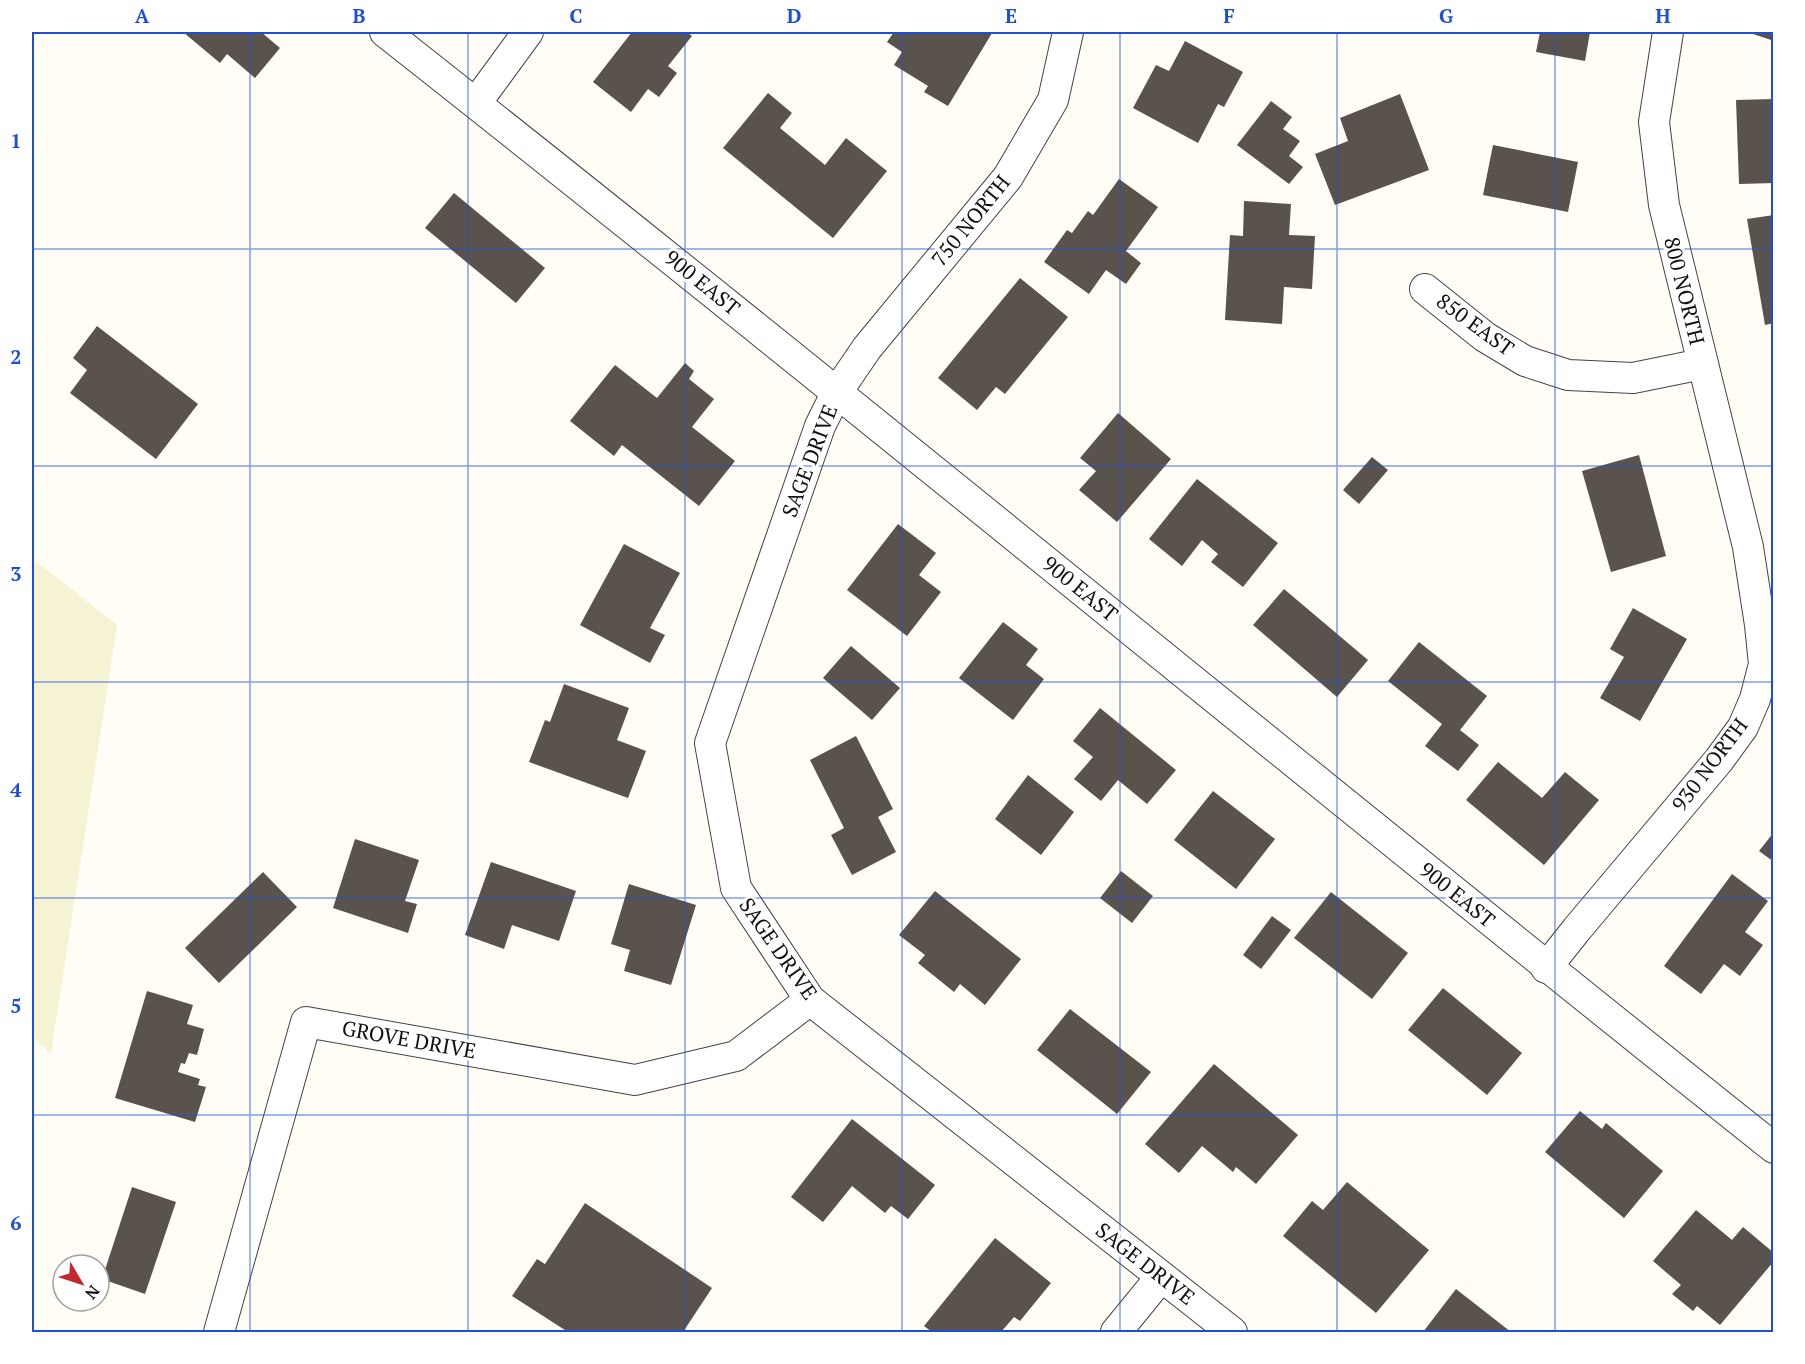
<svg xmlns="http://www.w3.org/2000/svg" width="1805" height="1364" font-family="'PT Serif',serif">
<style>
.farmland{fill:#f6f3d4}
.building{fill:#5a524d}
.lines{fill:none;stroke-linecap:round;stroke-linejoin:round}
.minor-casing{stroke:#444;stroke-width:32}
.minor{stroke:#fff;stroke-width:30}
.grid{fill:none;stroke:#1d4ed8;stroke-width:1.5;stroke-opacity:0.55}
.labels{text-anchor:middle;stroke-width:6;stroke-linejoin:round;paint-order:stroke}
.street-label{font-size:21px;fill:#111;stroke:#fff}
.neatline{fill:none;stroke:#1d4ed8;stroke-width:2}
.grid-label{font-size:20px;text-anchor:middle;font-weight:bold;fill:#1d4ed8}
</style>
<rect width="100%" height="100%" fill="#fffdf5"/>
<!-- farmland -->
<path class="farmland" d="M32 558 117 625 51 1053 32 1037Z"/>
<!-- building -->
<g class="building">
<path d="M183 32H261L280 48 255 78 227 54 220 63Z"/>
<path d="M632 32H687L692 36 668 66 677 73 659 97 648 89 631 112 593 82Z"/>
<path d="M894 32H989L992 33 948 106 924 92 928 86 894 65 902 52 887 42Z"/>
<path d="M1540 32H1590L1585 61 1536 52Z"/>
<path d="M1747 32H1774V41Z"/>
<path d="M1185 41 1243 72 1224 107 1218 104 1198 143 1133 108 1156 65 1169 71Z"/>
<path d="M768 93 792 113 780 128 825 165 846 138 887 171 833 238 723 148Z"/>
<path d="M1400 94 1429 170 1335 205 1315 154 1348 141 1340 118Z"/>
<path d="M1774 99V183L1739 184 1736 100Z"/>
<path d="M1271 101 1292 117 1283 129 1300 141 1289 156 1303 167 1289 184 1237 145Z"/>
<path d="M1493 145 1578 162 1568 212 1483 195Z"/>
<path d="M1119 179 1158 207 1126 251 1141 263 1126 284 1106 270 1089 294 1044 262 1067 230 1072 233 1088 211 1093 215Z"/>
<path d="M454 193 545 268 516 303 425 228Z"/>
<path d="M1244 201 1291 204 1289 235 1315 236 1312 289 1284 287 1282 324 1225 320 1230 235 1243 236Z"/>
<path d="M1774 215V323L1765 325 1747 219Z"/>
<path d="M1020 278 1068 317 1005 394 996 387 977 410 938 378Z"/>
<path d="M97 326 198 404 156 459 70 393 87 370 73 358Z"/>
<path d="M685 363 694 371 689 379 714 399 692 427 735 461 699 506 622 445 614 456 570 421 615 365 657 398Z"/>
<path d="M1118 413 1171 459 1117 522 1079 490 1096 471 1080 458Z"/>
<path d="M1639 455 1666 556 1611 572 1582 471Z"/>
<path d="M1372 457 1388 470 1359 504 1343 490Z"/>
<path d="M1197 479 1278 543 1243 587 1211 562 1218 554 1202 540 1182 566 1149 539Z"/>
<path d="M898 524 936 553 919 575 941 592 907 636 847 590Z"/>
<path d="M624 544 680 573 650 628 665 635 650 663 580 625Z"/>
<path d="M1284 589 1368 660 1337 697 1253 625Z"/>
<path d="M1633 608 1687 639 1640 721 1600 698 1624 657 1610 649Z"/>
<path d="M1003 622 1038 649 1026 665 1044 679 1013 720 959 678Z"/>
<path d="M1419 642 1487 696 1460 730 1479 745 1458 771 1425 746 1442 724 1388 681Z"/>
<path d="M851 646 900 688 872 720 823 678Z"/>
<path d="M564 684 629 708 617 740 646 751 628 798 529 762 545 720 550 722Z"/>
<path d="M1100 708 1176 770 1147 804 1118 780 1101 801 1074 779 1093 757 1073 741Z"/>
<path d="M856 736 893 809 878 817 896 852 852 875 831 835 844 828 810 760Z"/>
<path d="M1498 762 1542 798 1565 772 1599 800 1544 865 1466 800Z"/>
<path d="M1028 775 1074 812 1041 855 995 819Z"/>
<path d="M1213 791 1275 839 1236 889 1174 840Z"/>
<path d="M1774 832V862L1759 851Z"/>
<path d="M355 839 419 860 405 901 417 904 408 933 333 908Z"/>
<path d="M491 862 576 891 559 941 512 925 504 949 465 935Z"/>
<path d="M1121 871 1153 896 1132 923 1100 898Z"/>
<path d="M263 872 297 907 219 983 185 948Z"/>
<path d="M1732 874 1768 901 1745 932 1763 945 1740 976 1724 964 1701 994 1664 966Z"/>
<path d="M629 884 696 905 671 985 624 971 630 950 611 944Z"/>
<path d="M935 891 1021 959 985 1005 960 984 954 992 918 963 925 955 899 935Z"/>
<path d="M1331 892 1408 953 1372 999 1294 938Z"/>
<path d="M1272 916 1291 930 1261 969 1243 955Z"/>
<path d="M1443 988 1522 1053 1487 1095 1408 1030Z"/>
<path d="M147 991 193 1005 187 1024 204 1029 197 1055 189 1053 185 1064 181 1063 178 1072 200 1079 198 1085 206 1087 195 1122 115 1098Z"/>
<path d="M1070 1009 1151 1072 1117 1114 1037 1050Z"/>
<path d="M1214 1064 1298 1135 1256 1184 1236 1167 1233 1172 1202 1146 1179 1173 1145 1144Z"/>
<path d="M1580 1111 1602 1129 1606 1123 1663 1171 1624 1218 1545 1152Z"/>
<path d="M852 1119 935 1185 908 1219 891 1206 885 1213 852 1186 823 1222 791 1197Z"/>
<path d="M1347 1182 1429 1250 1376 1313 1283 1236 1312 1201 1323 1210Z"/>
<path d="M132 1187 176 1202 145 1294 102 1279Z"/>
<path d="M585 1203 712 1288 683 1332H568L512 1296 537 1259 545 1264Z"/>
<path d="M1696 1210 1732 1240 1743 1227 1774 1253V1261L1720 1325 1697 1306 1693 1311 1672 1294 1681 1285 1653 1261Z"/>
<path d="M995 1238 1051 1283 1020 1321 1014 1317 1001 1332H932L924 1326Z"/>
<path d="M1456 1289 1511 1332H1423Z"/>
</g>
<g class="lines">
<defs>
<g id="minor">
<path d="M385 32C851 399 1309 778 1774 1148"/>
<path d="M1068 32 1053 100 1008 177 867 348 837 392 820 426 710 743 736 888 810 1000 1232 1332"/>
<path d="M476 103 528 32"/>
<path d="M1425 289 1485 337 1525 361 1568 375 1633 378 1702 364"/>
<path d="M1546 968 1577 929 1719 760 1743 727 1755 699 1764 664 1760 625 1748 547 1664 205 1654 122 1668 32"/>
<path d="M219 1332 306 1022 635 1080 736 1056 810 1000"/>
<path d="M1116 1332 1161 1277"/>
</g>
</defs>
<!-- minor casing -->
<use href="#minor" class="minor-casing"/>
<!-- minor -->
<use href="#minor" class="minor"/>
</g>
<!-- grid -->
<path class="grid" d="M250 32V1332M468 32V1332M685 32V1332M902 32V1332M1120 32V1332M1337 32V1332M1555 32V1332M32 249H1774M32 466H1774M32 682H1774M32 898H1774M32 1115H1774"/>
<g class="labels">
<!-- street labels -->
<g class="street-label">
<text transform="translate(971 221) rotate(-51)" y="7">750 NORTH</text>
<text transform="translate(702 283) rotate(39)" y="7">900 EAST</text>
<text transform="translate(1684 291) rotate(76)" y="7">800 NORTH</text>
<text transform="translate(1475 325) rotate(36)" y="7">850 EAST</text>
<text transform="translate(810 461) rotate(-69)" y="7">SAGE DRIVE</text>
<text transform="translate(1080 589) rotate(39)" y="7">900 EAST</text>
<text transform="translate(1710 765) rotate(-53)" y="7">930 NORTH</text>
<text transform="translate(1457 895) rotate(39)" y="7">900 EAST</text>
<text transform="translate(778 949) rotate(55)" y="7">SAGE DRIVE</text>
<text transform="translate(409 1040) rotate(10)" y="7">GROVE DRIVE</text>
<text transform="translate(1145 1264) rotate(38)" y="7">SAGE DRIVE</text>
</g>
</g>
<!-- border -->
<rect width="1805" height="1364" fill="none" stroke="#ffffff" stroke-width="66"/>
<!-- north arrow -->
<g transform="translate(81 1283) rotate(129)"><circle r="28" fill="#ffffff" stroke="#a0a0a0" stroke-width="1.5"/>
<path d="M0-4.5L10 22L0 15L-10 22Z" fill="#c4262e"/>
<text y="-9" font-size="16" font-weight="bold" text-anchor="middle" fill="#111111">N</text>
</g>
<rect x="33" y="33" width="1739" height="1298" class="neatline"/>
<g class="grid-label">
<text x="142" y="23">A</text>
<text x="359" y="23">B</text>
<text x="576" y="23">C</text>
<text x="794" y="23">D</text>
<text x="1011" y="23">E</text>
<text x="1229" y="23">F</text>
<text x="1446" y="23">G</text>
<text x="1663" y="23">H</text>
<text x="16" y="148">1</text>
<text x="16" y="364">2</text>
<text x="16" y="581">3</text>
<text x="16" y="797">4</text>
<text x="16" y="1013">5</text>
<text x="16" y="1230">6</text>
</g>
</svg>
